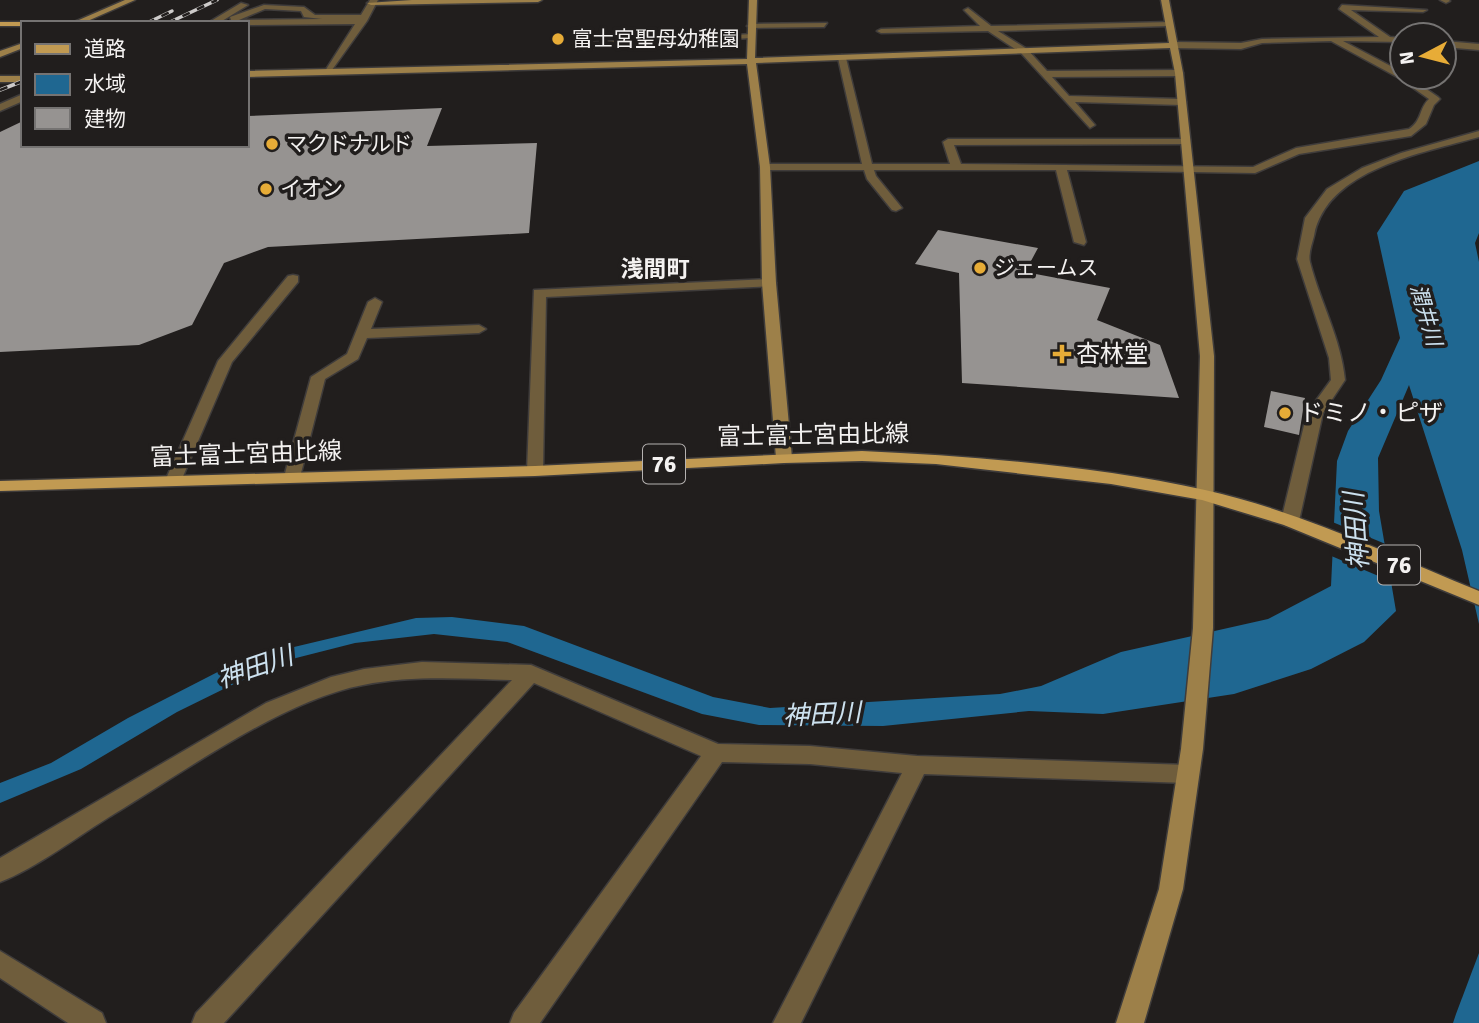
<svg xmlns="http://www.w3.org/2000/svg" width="1479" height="1023" font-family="Signika,'Noto Sans JP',sans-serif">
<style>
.water{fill:#1f6791}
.pier{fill:#211e1d}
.building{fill:#969391}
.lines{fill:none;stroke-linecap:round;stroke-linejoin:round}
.street-casing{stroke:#3f3c3b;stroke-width:3}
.secondary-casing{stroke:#3f3c3b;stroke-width:3}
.primary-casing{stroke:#3f3c3b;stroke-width:3}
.street{fill:#6f5d3c;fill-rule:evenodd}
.secondary{fill:#9d8049;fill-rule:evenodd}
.primary{fill:#c19a52;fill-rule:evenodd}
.rail-casing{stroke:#cdcbca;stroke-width:3.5}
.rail{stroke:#211e1d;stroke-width:2.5;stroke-dasharray:8;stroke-linecap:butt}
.poi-dot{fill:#e7ac37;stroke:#211e1d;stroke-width:2.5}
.labels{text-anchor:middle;stroke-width:7;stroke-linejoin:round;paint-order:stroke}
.far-poi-label{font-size:21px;fill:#f4f2f1;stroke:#211e1d;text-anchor:start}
.far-water-label{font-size:21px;font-style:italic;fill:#cce1ef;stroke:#211e1d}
.far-quarter-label{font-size:23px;font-weight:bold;fill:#f4f2f1;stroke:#211e1d}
.shield{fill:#211e1d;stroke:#b5b2b1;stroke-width:2}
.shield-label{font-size:23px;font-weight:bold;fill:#f4f2f1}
.poi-label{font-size:24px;fill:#f4f2f1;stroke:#211e1d;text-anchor:start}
.street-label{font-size:24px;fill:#f4f2f1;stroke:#211e1d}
.water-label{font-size:26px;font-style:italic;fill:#cce1ef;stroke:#211e1d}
</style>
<rect width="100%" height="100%" fill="#211e1d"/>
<!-- water -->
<g class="water">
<path d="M1479 161V233L1475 243 1479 262V624L1462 550 1409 385 1378 458 1379 511 1396 611 1364 642 1311 669 1234 694 1103 714 1029 711 883 726 759 725 702 714 507 642 434 634 355 643 296 658 238 682 177 712 81 769 0 803V783L51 763 128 718 243 659 416 618 452 617 524 626 713 697 770 708 1000 694 1041 686 1121 652 1268 619 1331 586 1337 461 1348 431 1381 380 1400 338 1377 233 1404 191Z"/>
<path d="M1479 953V1023H1453L1456 1014Z"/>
</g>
<!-- pier -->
<path class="pier" d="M1330 521 1388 545 1395 583 1329 555Z"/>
<!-- building -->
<g class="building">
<path d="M442 108 427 146 537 143 529 233 268 247 224 263 192 325 139 345 0 352V132L23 121V145H247V116Z"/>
<path d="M938 230 1038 248 1025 272 1110 288 1097 320 1160 345 1179 398 962 383 959 273 915 264Z"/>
<path d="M1271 391 1305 398 1299 435 1264 427Z"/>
</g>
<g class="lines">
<defs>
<g id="street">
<path d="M370 0H378L367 21 329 74 325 71 355 24 251 25 232 23 230 17 264 5 304 7 315 15H361ZM265 9 301 11 304 17 322 19 239 20Z"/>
<path d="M1440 0H1449L1450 1 1446 3Z"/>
<path d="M241 3 248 5 222 21 225 23 211 21Z"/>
<path d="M1342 5 1427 10 1423 12 1351 10 1390 37 1402 38V42L1343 41 1402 72V77H1409L1438 97 1440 99 1434 105 1426 124 1411 136 1299 154 1255 173 1067 170 1086 242 1084 245 1074 242 1056 170H874L876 176 902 208 896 211 892 210 867 179 864 170H765L760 167 765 164H862L838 58 842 55 846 58 872 164H950L943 142 948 139H1186L1190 140V144L954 145 961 164 1253 167 1296 148 1409 129C1422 121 1419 108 1429 99L1399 78 1331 41 1262 43 1241 49 1174 48 1170 45 1174 42 1241 43 1262 39 1379 37 1339 9Z"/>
<path d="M968 8 991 26 1171 22 1168 26 998 31 1027 49 1047 71 1179 70 1183 73 1179 76 1052 77 1069 96 1181 99 1186 102 1181 105 1075 102 1095 125 1090 128 1021 53 988 31 881 33 877 31 881 29 980 26 964 10Z"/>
<path d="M827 23 824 27 751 28 747 26 751 24Z"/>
<path d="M753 34 750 38 584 49 580 46 584 43Z"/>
<path d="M1444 41 1479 44V50L1444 47Z"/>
<path d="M23 94V101L0 111V104Z"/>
<path d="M1479 131V137C1423 153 1326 169 1314 236 1312 244 1308 254 1310 262 1320 302 1341 338 1345 380L1323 413 1299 521 1290 527 1284 525 1281 521 1307 413 1331 380 1329 358 1297 259 1305 218 1327 189 1362 168 1401 153Z"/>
<path d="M293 275 298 276V282L232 362 181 481 179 485H167L165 481 218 361 288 276Z"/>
<path d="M769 279 776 283 774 286 546 297 543 471 541 475H529L527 471 534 290Z"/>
<path d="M375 298 382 302 371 329 479 325 486 329 479 333 367 338 358 359 325 379 300 477 292 482 286 481 284 477 311 377 347 354 368 302Z"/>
<path d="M422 662 531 665 718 744 810 746 917 756 1188 765 1196 767 1199 774 1196 781 1188 783 924 774 801 1023H773L902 773 810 764 722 762 540 1023H510L514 1013 701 756 534 683 224 1023H192L196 1013 512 680C462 679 413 675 363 685 283 700 185 771 114 814 81 834 35 869 0 882V858L266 703 331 677 364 669Z"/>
<path d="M0 951 102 1013 106 1023H68L0 978Z"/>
</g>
<g id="secondary">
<path d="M125 0H135L83 23H72Z"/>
<path d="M412 0H542L538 2 371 5 367 3Z"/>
<path d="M749 0H757L755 58 1169 43 1161 0H1169L1183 73 1214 356 1213 628 1203 749 1183 889 1144 1023H1116L1159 889 1181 749 1193 628 1200 356 1175 73 1170 48 756 63 770 167 776 283 792 458 784 463 776 458 762 283 760 167 747 64 247 77V71L747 59Z"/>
<path d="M23 43V48L0 57V51Z"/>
<rect x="0" y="76" width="23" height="6"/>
</g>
<g id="primary">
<path d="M0 22H23L26 23H23V26H0Z"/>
<path d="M862 451C974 456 1096 466 1205 490 1299 511 1390 555 1479 591V605L1284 525 1202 500 1111 484 936 464 862 461 784 463 535 476 0 491V481L535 466Z"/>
</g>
</defs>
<!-- street casing -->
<use href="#street" class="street-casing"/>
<!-- secondary casing -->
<use href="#secondary" class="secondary-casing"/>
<!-- primary casing -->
<use href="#primary" class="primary-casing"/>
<!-- street -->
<use href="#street" class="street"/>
<!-- secondary -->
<use href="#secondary" class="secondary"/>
<!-- primary -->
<use href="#primary" class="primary"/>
<defs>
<g id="rail">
<path d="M147 23 172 11"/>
<path d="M168 23 217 0"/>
<path d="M0 90 23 81"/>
</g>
</defs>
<!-- rail casing -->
<use href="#rail" class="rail-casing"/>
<!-- rail -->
<use href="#rail" class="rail"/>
</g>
<!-- markers -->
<g class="poi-dot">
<circle cx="558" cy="39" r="7"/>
<circle cx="272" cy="144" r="7"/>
<circle cx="266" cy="189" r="7"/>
<circle cx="980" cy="268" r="7"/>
<path d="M1058.5 343.5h7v7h7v7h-7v7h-7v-7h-7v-7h7z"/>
<circle cx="1285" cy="413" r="7"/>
</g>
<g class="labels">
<!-- far-poi labels -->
<g class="far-poi-label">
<text x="572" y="46">富士宮聖母幼稚園</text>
<text x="286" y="151">マクドナルド</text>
<text x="280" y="196">イオン</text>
<text x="994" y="275">ジェームス</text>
</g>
<!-- far-water labels -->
<g class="far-water-label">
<text transform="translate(1426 315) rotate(74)" y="7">潤井川</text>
</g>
<!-- far-quarter labels -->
<g class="far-quarter-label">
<text x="655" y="277">浅間町</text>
</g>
<!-- shield labels -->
<g class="shield">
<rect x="643" y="444.5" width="42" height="39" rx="5"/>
<rect x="1378" y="545.5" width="42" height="39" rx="5"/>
</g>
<g class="shield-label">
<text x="664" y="472">76</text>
<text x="1399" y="573">76</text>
</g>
<!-- poi labels -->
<g class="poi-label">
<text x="1076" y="362">杏林堂</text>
<text x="1299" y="421">ドミノ・ピザ</text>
</g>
<!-- street labels -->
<g class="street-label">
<text transform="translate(813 435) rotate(-1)" y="8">富士富士宮由比線</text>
<text transform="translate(246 454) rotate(-2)" y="8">富士富士宮由比線</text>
</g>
<!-- water labels -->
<g class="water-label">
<text transform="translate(1356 531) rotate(-94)" y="9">神田川</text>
<text transform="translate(255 667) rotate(-19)" y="9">神田川</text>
<text transform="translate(822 714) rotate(-3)" y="9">神田川</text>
</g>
</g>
<!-- legend -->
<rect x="21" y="21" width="228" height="126" fill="#211e1d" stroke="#757372" stroke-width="2"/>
<rect x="35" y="44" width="35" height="10" fill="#c19a52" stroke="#757372" stroke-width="2"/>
<text x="84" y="56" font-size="21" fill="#f4f2f1">道路</text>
<rect x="35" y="74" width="35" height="21" fill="#1f6791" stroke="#757372" stroke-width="2"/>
<text x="84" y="91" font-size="21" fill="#f4f2f1">水域</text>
<rect x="35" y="108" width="35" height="21" fill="#969391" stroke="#757372" stroke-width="2"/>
<text x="84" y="126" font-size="21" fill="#f4f2f1">建物</text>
<!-- north arrow -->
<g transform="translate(1423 56) rotate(263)"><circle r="33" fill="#211e1d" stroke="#757372" stroke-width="2"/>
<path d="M0-5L12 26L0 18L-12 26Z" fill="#e7ac37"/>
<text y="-10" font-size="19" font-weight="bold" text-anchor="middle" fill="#f4f2f1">N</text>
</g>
</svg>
